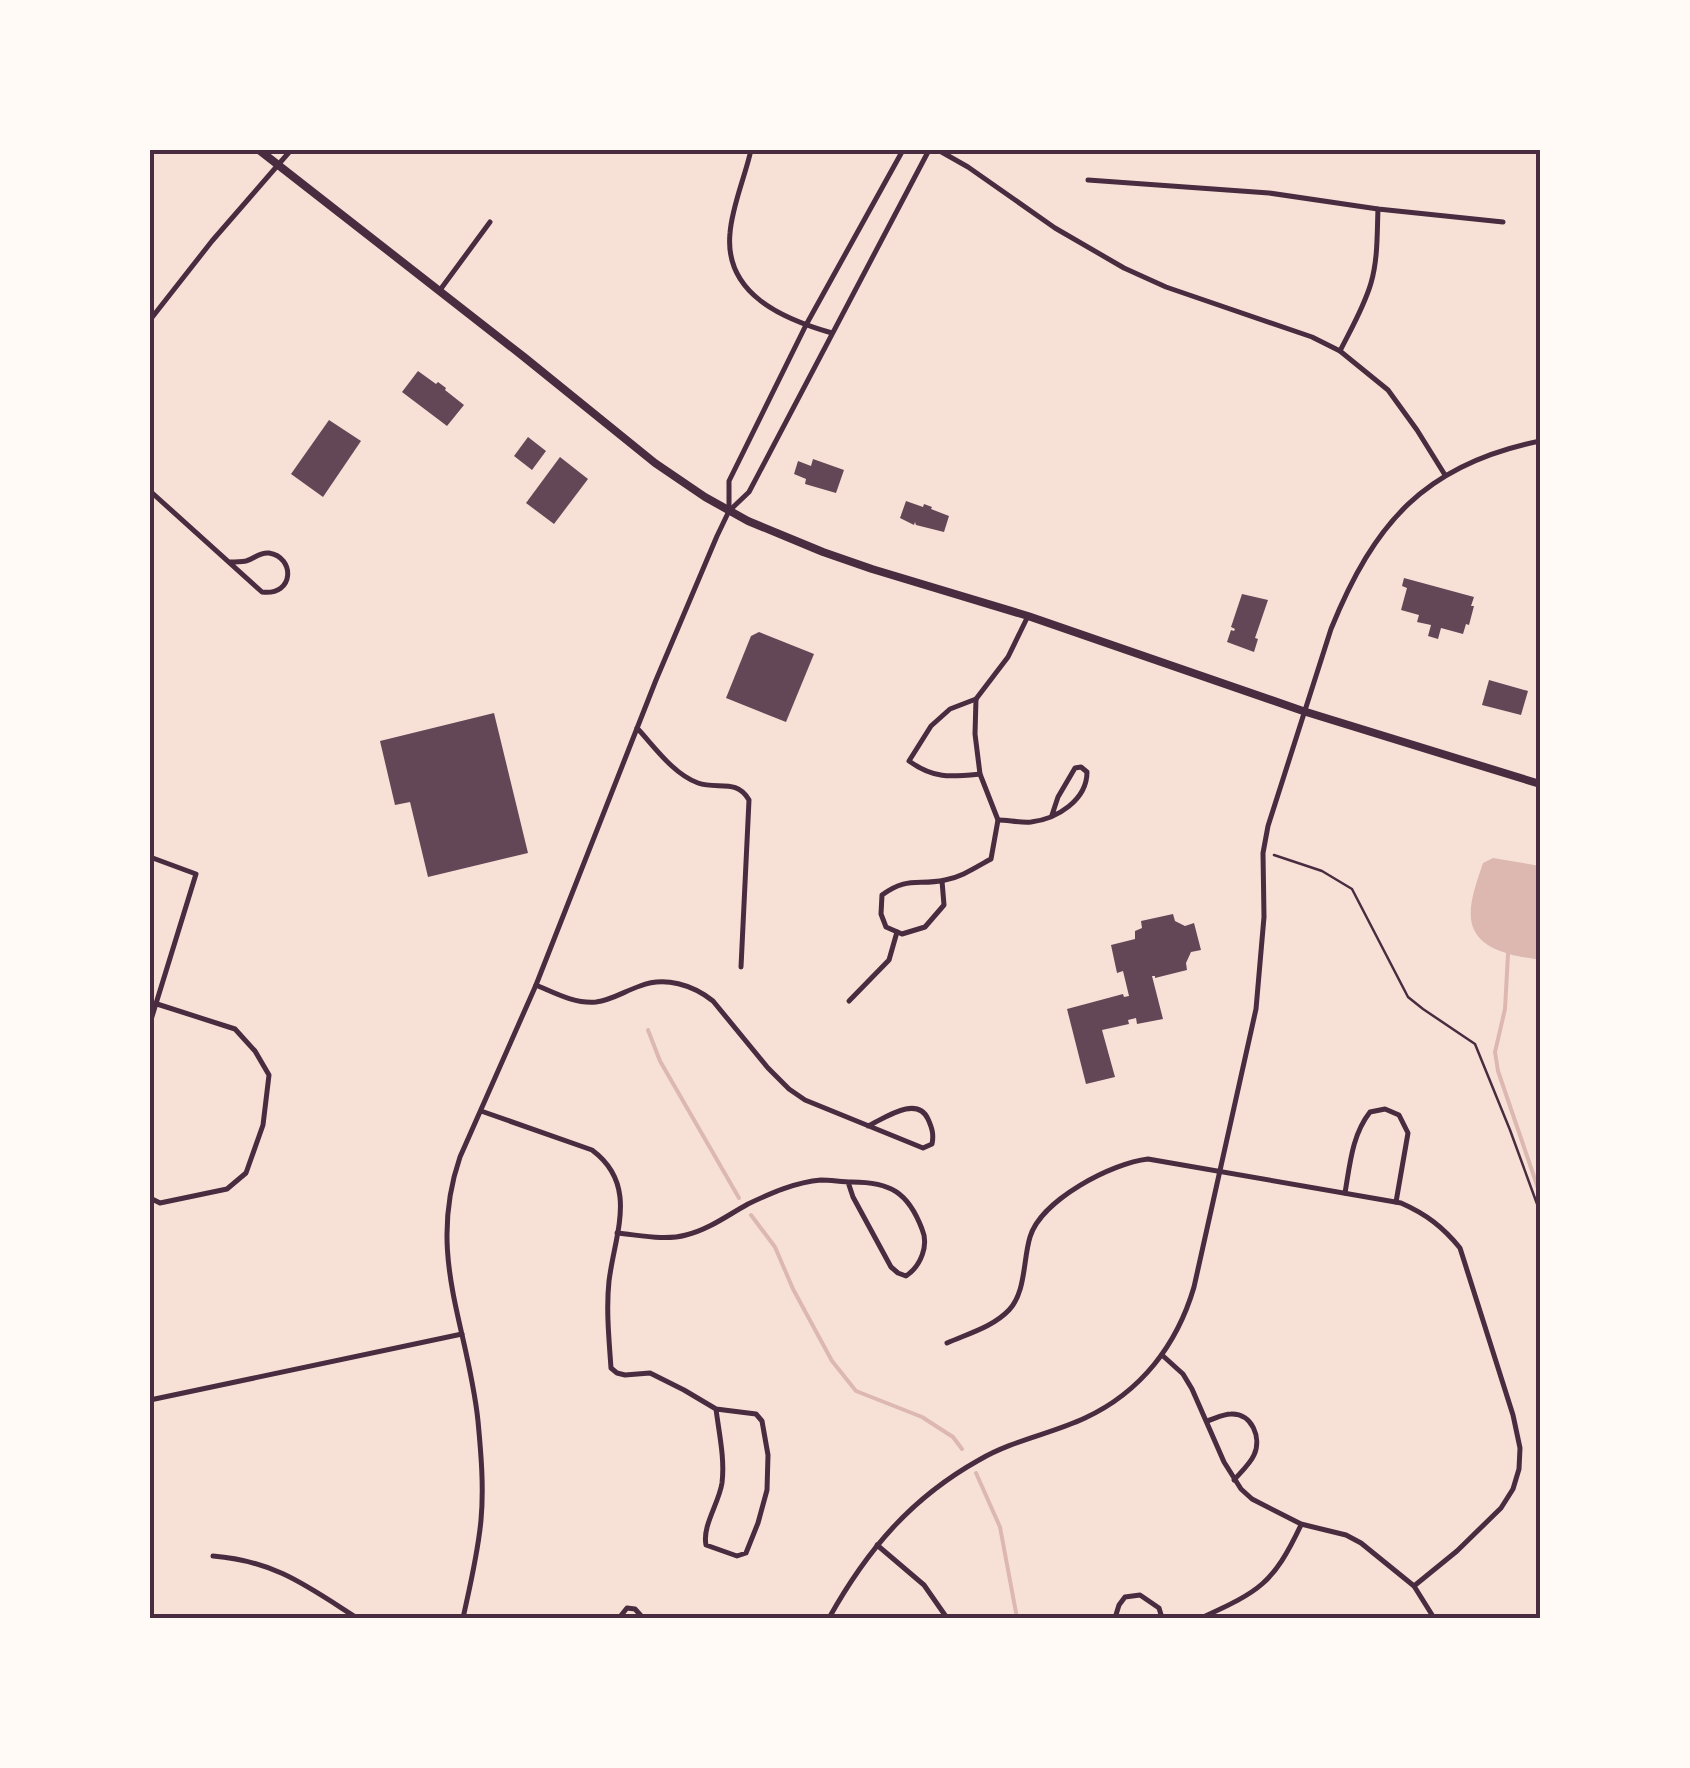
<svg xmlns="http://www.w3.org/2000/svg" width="1690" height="1768" font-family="Signika,sans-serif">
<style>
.water{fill:#dcb8b0}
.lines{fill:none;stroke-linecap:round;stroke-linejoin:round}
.stream{stroke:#dcb8b0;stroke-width:4}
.building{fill:#644757}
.path{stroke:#4a2c40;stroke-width:2.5}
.minor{stroke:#4a2c40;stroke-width:5}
.secondary{stroke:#4a2c40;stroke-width:8}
.neatline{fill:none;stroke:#4a2c40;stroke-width:4}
</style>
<rect width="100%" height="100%" fill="#f7e1d7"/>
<!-- water -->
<path class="water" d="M1493 858 1540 866V960C1530 958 1519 957 1509 954 1455 939 1470 902 1483 863Z"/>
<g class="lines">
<!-- stream -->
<g class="stream">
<path d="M1508 954 1505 1009 1495 1052 1498 1071 1540 1194"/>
<path d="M648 1030 660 1061 739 1198"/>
<path d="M751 1215 775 1247 793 1289 832 1361 856 1391 922 1417 953 1437 962 1449"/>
<path d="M976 1473 1000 1527 1017 1618"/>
</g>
</g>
<!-- building -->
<g class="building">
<path d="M418 371 436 384 438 382 446 388 445 390 464 405 447 426 402 392Z"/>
<path d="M329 420 361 441 323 497 291 474Z"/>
<path d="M528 437 546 451 532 470 514 456Z"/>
<path d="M560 457 588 479 554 524 526 503Z"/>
<path d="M813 459 844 470 836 493 805 484 806 479 794 474 798 461 811 466Z"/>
<path d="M906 501 923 507 924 504 932 507 931 509 949 516 944 532 916 525 915 522 914 525 900 518Z"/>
<path d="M1404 578 1474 597 1471 606H1474L1469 625 1466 624 1463 634 1441 628 1438 639 1428 636 1431 625 1417 622 1419 615 1401 610 1407 588 1402 586Z"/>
<path d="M1242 594 1268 600 1255 638 1258 639 1254 652 1227 642 1231 630 1234 631 1235 629 1231 627Z"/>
<path d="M759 632 814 654 786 722 726 698 751 636Z"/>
<path d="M1489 680 1528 691 1521 715 1482 705Z"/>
<path d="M494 713 528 853 428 877 410 802 395 805 380 741Z"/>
<path d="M1173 914 1175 921 1185 926 1194 923 1201 950 1191 952 1186 963 1187 970 1155 978V976H1152L1163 1019 1137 1024 1136 1018 1128 1020 1129 1024 1102 1030 1115 1077 1086 1084 1067 1009 1123 994 1124 997 1129 996 1123 971 1117 973 1111 945 1135 939V931L1142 928 1141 921Z"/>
</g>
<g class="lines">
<!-- path -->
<path class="path" d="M1274 855 1322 871 1352 889 1408 997 1423 1009 1475 1044 1510 1130 1540 1212"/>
<!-- minor -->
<g class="minor">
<path d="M751 150C745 177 732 206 730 233 724 294 783 319 832 333"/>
<path d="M938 150 968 167 1055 228 1124 268 1166 287 1312 337 1340 351 1388 390 1417 430 1445 475"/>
<path d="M1088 180 1269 193 1378 209 1503 222"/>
<path d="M440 290 490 222"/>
<path d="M150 320 212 241 291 150"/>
<path d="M1340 351C1351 329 1364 307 1371 283 1378 259 1377 233 1378 209"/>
<path d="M150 491 262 592C295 596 295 557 269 553 259 552 254 559 246 561 240 562 234 562 229 562"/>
<path d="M729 511V481L806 325 903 150"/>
<path d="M976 699 950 709 931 726 909 761C934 779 950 777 980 774"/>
<path d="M637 728C654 746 673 774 698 783 717 790 737 778 749 800L741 967"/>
<path d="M998 820C1008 820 1020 823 1031 822 1057 819 1087 800 1087 772L1081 767 1075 768 1058 797 1052 815"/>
<path d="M150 857 196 874 150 1023"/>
<path d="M942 881 944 905 925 927 902 934 886 927 881 914 882 895C908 876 918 886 945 880 962 877 976 867 991 859L998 820 980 774 975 734 976 699 1008 657 1028 616"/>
<path d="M536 985C555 993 575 1004 596 1002 612 1000 625 991 640 986 665 976 693 985 713 1001L768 1068 789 1089 805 1100 923 1148 932 1144C934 1134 932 1128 928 1119 917 1095 885 1118 868 1126"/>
<path d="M849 1001 889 960 897 932"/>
<path d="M481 1111 592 1150C639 1185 615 1233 609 1281 606 1310 609 1339 611 1368L617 1373 625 1375 650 1373 684 1390 716 1409 756 1414 762 1421 768 1455 767 1490 758 1523 746 1553 737 1556 706 1545C702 1526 719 1503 722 1483 725 1459 719 1433 716 1409"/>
<path d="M1345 1193C1350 1164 1352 1135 1370 1112L1385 1109 1399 1115 1408 1133 1396 1202"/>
<path d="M150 1198 160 1203 227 1189 246 1173 263 1125 269 1075 255 1051 235 1029 157 1004"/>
<path d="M617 1233C639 1235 665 1241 686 1235 708 1230 728 1215 748 1204 771 1193 796 1182 821 1180 831 1180 842 1182 852 1182 890 1182 908 1192 922 1229 929 1245 921 1266 906 1276L898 1273 891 1267 853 1197 848 1182"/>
<path d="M947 1343C967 1334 993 1327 1009 1310 1026 1292 1023 1260 1030 1237 1041 1200 1112 1163 1148 1159L1401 1203C1426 1214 1443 1227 1460 1248L1513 1415 1520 1448 1519 1469 1513 1489 1501 1508 1457 1551 1414 1586"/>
<path d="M1162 1355 1183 1374 1192 1389 1224 1462 1241 1489 1252 1499 1301 1524 1346 1535 1361 1543 1414 1586 1434 1618"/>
<path d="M150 1400 462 1334"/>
<path d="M1207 1421C1214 1419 1223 1414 1231 1414 1252 1413 1262 1438 1254 1455 1250 1464 1240 1473 1234 1480"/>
<path d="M877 1545 924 1585 947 1618"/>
<path d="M213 1556C275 1561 307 1586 357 1618"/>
<path d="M463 1618C470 1586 478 1553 481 1520 484 1487 481 1453 478 1421 468 1325 426 1256 460 1157L536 985 656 680 717 536 729 511 749 492 929 150"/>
<path d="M619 1618 627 1608 635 1609 643 1618"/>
<path d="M829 1618C867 1550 911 1498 979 1460 1013 1440 1051 1434 1085 1418 1141 1392 1177 1345 1194 1287L1256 1009 1264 917 1263 853 1268 826 1331 629C1374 523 1425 464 1540 441"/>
<path d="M1115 1618 1119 1605 1125 1597 1140 1595 1159 1608 1162 1618"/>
<path d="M1201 1618C1260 1591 1273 1584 1301 1525"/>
</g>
<!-- secondary -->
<path class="secondary" d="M259 150 524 357 655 463 705 497 748 521 823 552 872 569 1028 616 1303 711 1540 784"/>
</g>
<!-- border -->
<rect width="1690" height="1768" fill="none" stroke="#fffaf5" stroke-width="305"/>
<rect x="152" y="152" width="1386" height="1464" class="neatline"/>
</svg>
